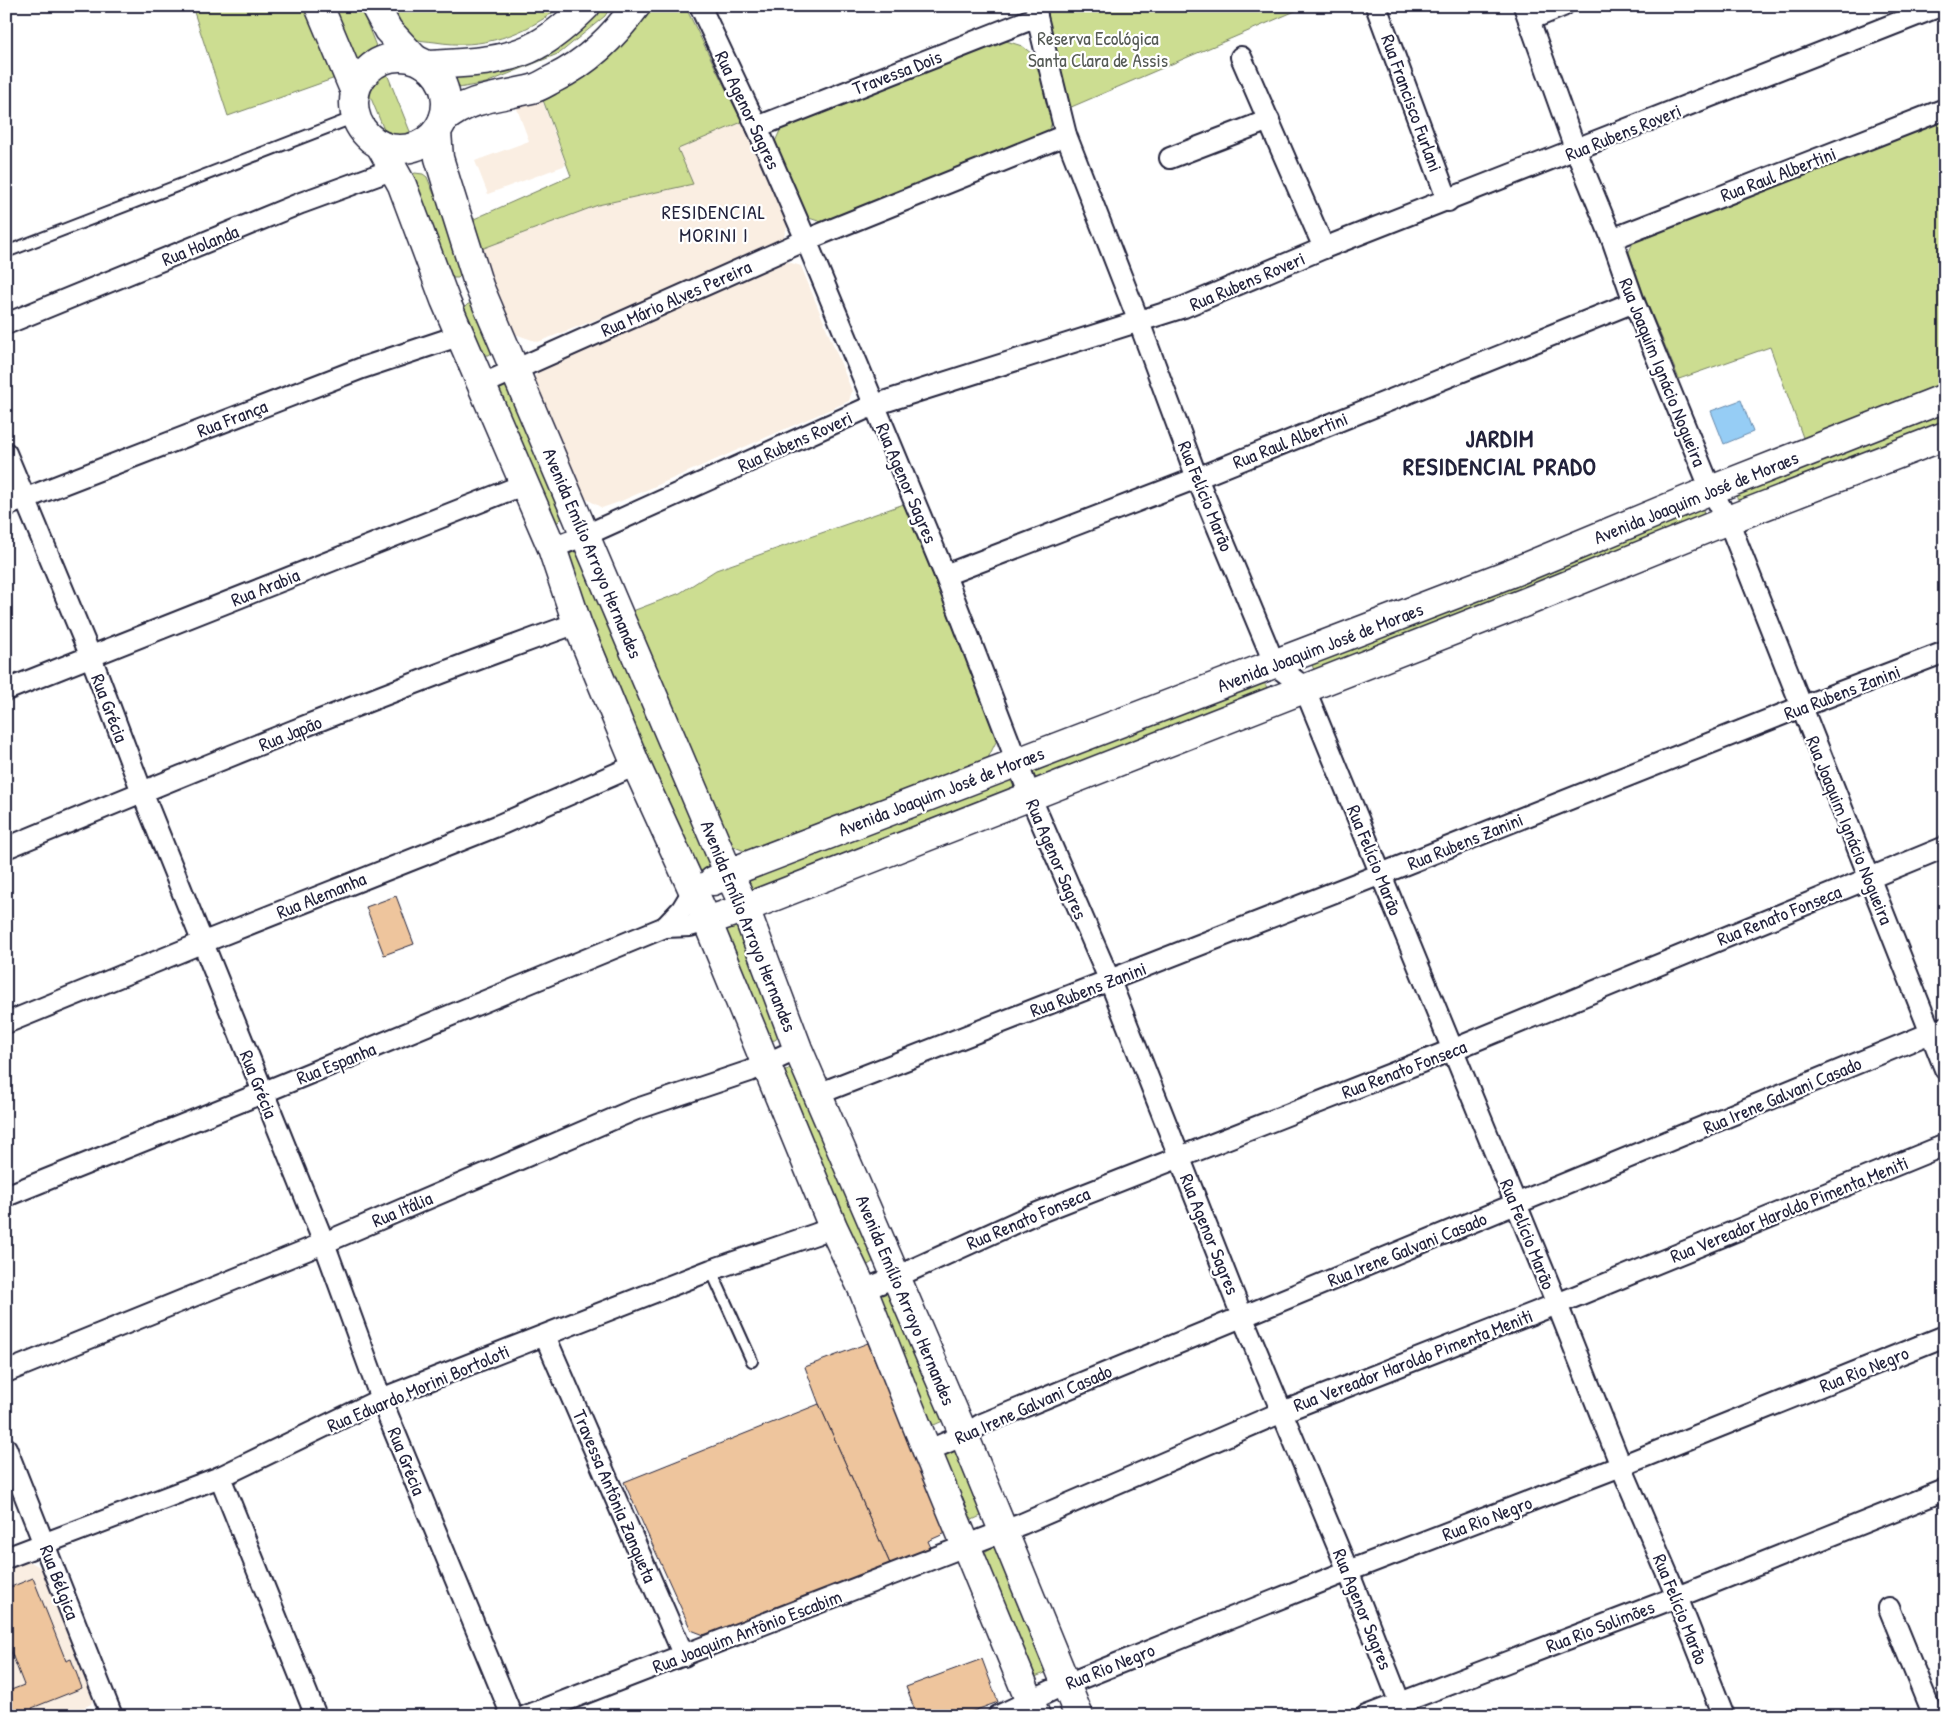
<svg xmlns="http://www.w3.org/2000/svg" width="1951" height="1722" font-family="'Patrick Hand',sans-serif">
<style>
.built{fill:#faeee2}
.green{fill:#ccdd91;stroke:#778066}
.water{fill:#96cdf5;stroke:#6889ab}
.building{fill:#eec59d;stroke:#22223b}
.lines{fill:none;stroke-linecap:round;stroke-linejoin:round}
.lane-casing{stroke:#22223b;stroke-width:14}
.street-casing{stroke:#22223b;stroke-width:24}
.secondary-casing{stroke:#22223b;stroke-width:31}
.lane{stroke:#fff;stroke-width:10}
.street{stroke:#fff;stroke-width:20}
.secondary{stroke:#fff;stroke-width:28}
.labels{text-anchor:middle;stroke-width:4.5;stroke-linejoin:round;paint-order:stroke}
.park-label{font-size:19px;fill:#555a55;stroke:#fff}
.street-label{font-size:19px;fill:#22223b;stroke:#fff}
.neighbourhood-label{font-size:20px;letter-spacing:1px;fill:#22223b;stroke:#fff}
.district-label{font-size:24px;font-weight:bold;letter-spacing:1px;fill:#22223b;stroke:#fff}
</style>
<rect width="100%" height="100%" fill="#fff"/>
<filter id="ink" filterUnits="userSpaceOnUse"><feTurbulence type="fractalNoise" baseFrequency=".02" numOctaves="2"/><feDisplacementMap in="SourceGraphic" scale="10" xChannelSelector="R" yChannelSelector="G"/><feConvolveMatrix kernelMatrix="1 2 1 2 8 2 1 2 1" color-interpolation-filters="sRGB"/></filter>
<g filter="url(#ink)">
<!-- built -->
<g class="built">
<path d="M541 97 566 165 488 194 475 161 529 141 516 106Z"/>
<path d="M742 122 788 225 781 244 716 273 538 342 509 332 476 251 598 205 693 184 678 149Z"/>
<path d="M785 261 801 266 852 391 849 401 619 502 602 508 580 495 532 387 540 362Z"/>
<path d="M31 1562 43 1569 94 1694 91 1704 68 1716H6V1565L13 1563Z"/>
</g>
<!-- green -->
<g class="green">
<path d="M192 6H311L341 76 228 116Z"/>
<path d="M333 6H360L411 134C410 144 405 149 396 147L389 142Z"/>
<path d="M378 6H562C524 35 482 50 435 42 428 41 418 41 412 38 403 33 387 15 378 6Z"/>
<path d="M592 6H611L605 16 560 53 486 83 459 88 454 83V77Z"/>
<path d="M631 6H682L687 10 742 122 678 149 693 184 598 205 476 251 465 223 571 176 536 81Z"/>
<path d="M1046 6H1307L1069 108 1046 15Z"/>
<path d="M1003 40 1022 46 1036 57 1052 122 1047 136 827 224 806 217 774 144 782 126Z"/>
<path d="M1945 119V388L1805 443 1770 347 1679 379 1645 298 1629 252 1634 240Z"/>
<path d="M415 173 423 174 427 177 462 263V274L458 278H449L411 175Z"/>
<path d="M468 304H474L494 351 489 355H481L462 310Z"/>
<path d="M505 385 510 386 565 515 558 522 554 523 497 389Z"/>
<path d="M1945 407V426L1743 503C1738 501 1736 498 1735 492Z"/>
<path d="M904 504 935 579 997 740 985 764 752 854 727 844 630 612 680 593 716 570Z"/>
<path d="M1703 508 1704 517 1316 672 1313 668 1312 663Z"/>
<path d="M575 549 580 550 711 864 702 871 693 869 564 557 566 553Z"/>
<path d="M1261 679 1267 687 1266 692 1035 784 1029 770Z"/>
<path d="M1010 778 1014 787 1012 791 752 892 748 885 751 878Z"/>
<path d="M734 924 738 927 781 1035 775 1040 770 1041 719 933Z"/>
<path d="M790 1068 799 1072 876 1260 866 1266 854 1260 782 1073Z"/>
<path d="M886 1292 897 1297 945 1420 934 1425 925 1419 876 1296Z"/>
<path d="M957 1449 984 1507 981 1516 972 1520 963 1515 942 1450Z"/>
<path d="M995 1546 1051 1663 1045 1673 1035 1677 983 1558 986 1551Z"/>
</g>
<!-- water -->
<path class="water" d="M1741 400 1753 432 1724 444 1711 411Z"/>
<!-- building -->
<g class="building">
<path d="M396 896 414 944 384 955 366 907Z"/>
<path d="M868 1343 946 1533 928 1541 932 1550 891 1566 819 1404 805 1367Z"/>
<path d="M819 1404 891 1566 712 1638 691 1630 624 1482Z"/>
<path d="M33 1578 66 1661 71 1659 82 1688 32 1708 35 1716H6V1692L24 1685 6 1639V1589Z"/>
<path d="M982 1659 998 1702 960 1716H917L906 1687Z"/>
</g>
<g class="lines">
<defs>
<g id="lane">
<path d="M6 252 355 117"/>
<path d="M711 1270 752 1361"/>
</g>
<g id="street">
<path d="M700 6 757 127 806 240 945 575 1030 796 1110 981 1242 1316 1348 1571 1405 1716"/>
<path d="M1036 6 1037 17 1066 135 1139 322 1197 478 1275 665 1304 687 1557 1304 1621 1466 1677 1597 1724 1716"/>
<path d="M1376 6 1448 201"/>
<path d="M1524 6 1576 151 1612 239 1634 302 1711 490 1728 520 1945 1069"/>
<path d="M1529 20 1563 6"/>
<path d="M1241 57 1324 248"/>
<path d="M757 127 1037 17"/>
<path d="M1170 158 1269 120"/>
<path d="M1612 239 1945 109"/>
<path d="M6 324 301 203 394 169"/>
<path d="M481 385 806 240 1066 135"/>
<path d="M6 453 91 657 142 792 324 1243 381 1399 512 1716"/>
<path d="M6 506 362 368 461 335"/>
<path d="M552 548 586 535 874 405 1184 307 1324 248 1940 6"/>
<path d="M945 575 1197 478 1634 302"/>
<path d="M6 690 525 484"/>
<path d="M6 848C195 770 384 692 577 623"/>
<path d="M665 927 682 909 693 891"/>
<path d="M6 1023 204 942 497 826 636 765"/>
<path d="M818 1094 1381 874 1801 707 1945 652"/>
<path d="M6 1196 262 1093 665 927 690 926 707 921"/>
<path d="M863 1290 896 1277 1030 1216 1452 1050 1945 847"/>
<path d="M545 1336 684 1656"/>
<path d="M6 1372 324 1243 634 1110 750 1071 798 1049"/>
<path d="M6 1448 112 1716"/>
<path d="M927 1451 964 1435 982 1424 1945 1027"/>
<path d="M220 1477 316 1716"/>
<path d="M6 1558 220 1477 381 1399 711 1270 816 1234 833 1227"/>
<path d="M1889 1608 1933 1716"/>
<path d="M526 1716 1022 1524 1282 1412 1557 1304 1945 1145"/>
<path d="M998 1716 1057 1688 1348 1571 1621 1466 1945 1336"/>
<path d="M1366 1716 1677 1597 1945 1490"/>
</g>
<g id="secondary">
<path d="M319 6 355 92"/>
<path d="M375 6 388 30 415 59"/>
<circle cx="400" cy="103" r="46"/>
<path d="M426 65C462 63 505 63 537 45 554 36 572 20 586 6"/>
<path d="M443 120C470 97 500 97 532 89 540 87 547 82 553 79 588 62 613 37 636 6"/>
<path d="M437 132 439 158 446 181 479 286 729 874 745 908 798 1049 964 1435 1079 1716"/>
<path d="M380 145 402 185 445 300 552 548 577 623 636 765 707 921 833 1227 863 1290 927 1451 1036 1716"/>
<path d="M713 881 744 867 1511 573 1711 490 1945 398"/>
<path d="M707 921 745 908 1526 602 1728 520 1945 436"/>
</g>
</defs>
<!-- lane casing -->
<use href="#lane" class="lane-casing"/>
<!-- street casing -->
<use href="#street" class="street-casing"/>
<!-- secondary casing -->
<use href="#secondary" class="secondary-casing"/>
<!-- lane -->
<use href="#lane" class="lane"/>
<!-- street -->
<use href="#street" class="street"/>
<!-- secondary -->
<use href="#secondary" class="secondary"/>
</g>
</g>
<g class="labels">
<!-- park labels -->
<g class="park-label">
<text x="1098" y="45">Reserva Ecológica<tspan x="1098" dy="22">Santa Clara de Assis</tspan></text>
</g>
<!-- street labels -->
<g class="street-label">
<text transform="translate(897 72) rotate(-21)" y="7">Travessa Dois</text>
<text transform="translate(1412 103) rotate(70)" y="7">Rua Francisco Furlani</text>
<text transform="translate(748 110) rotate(65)" y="7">Rua Agenor Sagres</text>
<text transform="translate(1623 132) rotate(-22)" y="7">Rua Rubens Roveri</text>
<text transform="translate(1778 174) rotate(-21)" y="7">Rua Raul Albertini</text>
<text transform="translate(200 245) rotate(-22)" y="7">Rua Holanda</text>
<text transform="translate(1247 281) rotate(-23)" y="7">Rua Rubens Roveri</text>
<text transform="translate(676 298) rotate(-24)" y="7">Rua Mário Alves Pereira</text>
<text transform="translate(1663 372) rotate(68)" y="7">Rua Joaquim Ignácio Nogueira</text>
<text transform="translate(232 418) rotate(-21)" y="7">Rua França</text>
<text transform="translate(1290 440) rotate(-22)" y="7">Rua Raul Albertini</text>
<text transform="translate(795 441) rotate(-24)" y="7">Rua Rubens Roveri</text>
<text transform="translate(907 483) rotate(67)" y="7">Rua Agenor Sagres</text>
<text transform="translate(1206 496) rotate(68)" y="7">Rua Felício Marão</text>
<text transform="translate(1696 497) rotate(-22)" y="7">Avenida Joaquim José de Moraes</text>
<text transform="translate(593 553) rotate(67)" y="7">Avenida Emílio Arroyo Hernandes</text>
<text transform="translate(265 587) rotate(-22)" y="7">Rua Arabia</text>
<text transform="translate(1320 647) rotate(-21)" y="7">Avenida Joaquim José de Moraes</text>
<text transform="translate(1842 692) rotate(-21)" y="7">Rua Rubens Zanini</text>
<text transform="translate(110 708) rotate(69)" y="7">Rua Grécia</text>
<text transform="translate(290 733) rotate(-22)" y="7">Rua Japão</text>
<text transform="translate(941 791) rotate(-21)" y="7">Avenida Joaquim José de Moraes</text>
<text transform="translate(1850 830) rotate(68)" y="7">Rua Joaquim Ignácio Nogueira</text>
<text transform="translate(1465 841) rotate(-22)" y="7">Rua Rubens Zanini</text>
<text transform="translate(1057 859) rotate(67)" y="7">Rua Agenor Sagres</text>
<text transform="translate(1375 860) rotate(68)" y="7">Rua Felício Marão</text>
<text transform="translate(321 895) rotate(-22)" y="7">Rua Alemanha</text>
<text transform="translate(1779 915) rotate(-22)" y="7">Rua Renato Fonseca</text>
<text transform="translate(749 926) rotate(68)" y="7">Avenida Emílio Arroyo Hernandes</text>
<text transform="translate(1088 989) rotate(-21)" y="7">Rua Rubens Zanini</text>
<text transform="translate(336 1063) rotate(-22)" y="7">Rua Espanha</text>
<text transform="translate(1404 1069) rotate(-21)" y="7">Rua Renato Fonseca</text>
<text transform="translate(259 1084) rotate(68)" y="7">Rua Grécia</text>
<text transform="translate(1782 1095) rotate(-23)" y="7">Rua Irene Galvani Casado</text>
<text transform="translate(402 1209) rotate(-23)" y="7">Rua Itália</text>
<text transform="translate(1789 1209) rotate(-22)" y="7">Rua Vereador Haroldo Pimenta Meniti</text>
<text transform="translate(1028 1218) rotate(-23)" y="7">Rua Renato Fonseca</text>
<text transform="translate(1210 1234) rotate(68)" y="7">Rua Agenor Sagres</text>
<text transform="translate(1528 1234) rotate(68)" y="7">Rua Felício Marão</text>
<text transform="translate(1407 1249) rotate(-22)" y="7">Rua Irene Galvani Casado</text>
<text transform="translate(906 1300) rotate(67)" y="7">Avenida Emílio Arroyo Hernandes</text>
<text transform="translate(1413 1360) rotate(-21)" y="7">Rua Vereador Haroldo Pimenta Meniti</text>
<text transform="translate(1864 1369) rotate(-22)" y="7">Rua Rio Negro</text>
<text transform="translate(418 1388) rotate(-23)" y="7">Rua Eduardo Morini Bortoloti</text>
<text transform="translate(1033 1404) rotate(-24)" y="7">Rua Irene Galvani Casado</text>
<text transform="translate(407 1461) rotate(68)" y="7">Rua Grécia</text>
<text transform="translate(615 1496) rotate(67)" y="7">Travessa Antônia Zanqueta</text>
<text transform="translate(1487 1518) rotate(-21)" y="7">Rua Rio Negro</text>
<text transform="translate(60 1582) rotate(69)" y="7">Rua Bélgica</text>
<text transform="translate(1363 1609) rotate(68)" y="7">Rua Agenor Sagres</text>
<text transform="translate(1681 1609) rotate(68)" y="7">Rua Felício Marão</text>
<text transform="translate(1600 1626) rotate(-21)" y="7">Rua Rio Solimões</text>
<text transform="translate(747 1631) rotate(-21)" y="7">Rua Joaquim Antônio Escabim</text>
<text transform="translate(1110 1666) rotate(-22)" y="7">Rua Rio Negro</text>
</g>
<!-- neighbourhood labels -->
<g class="neighbourhood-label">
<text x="714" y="219">RESIDENCIAL<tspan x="714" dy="23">MORINI I</tspan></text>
</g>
<!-- district labels -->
<g class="district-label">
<text x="1500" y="447">JARDIM<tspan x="1500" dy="28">RESIDENCIAL PRADO</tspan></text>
</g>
</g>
<!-- margin -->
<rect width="1951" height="1722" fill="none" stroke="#fff" stroke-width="25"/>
<rect x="12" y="12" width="1926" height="1697" fill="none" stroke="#22223b" stroke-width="2" filter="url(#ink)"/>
</svg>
